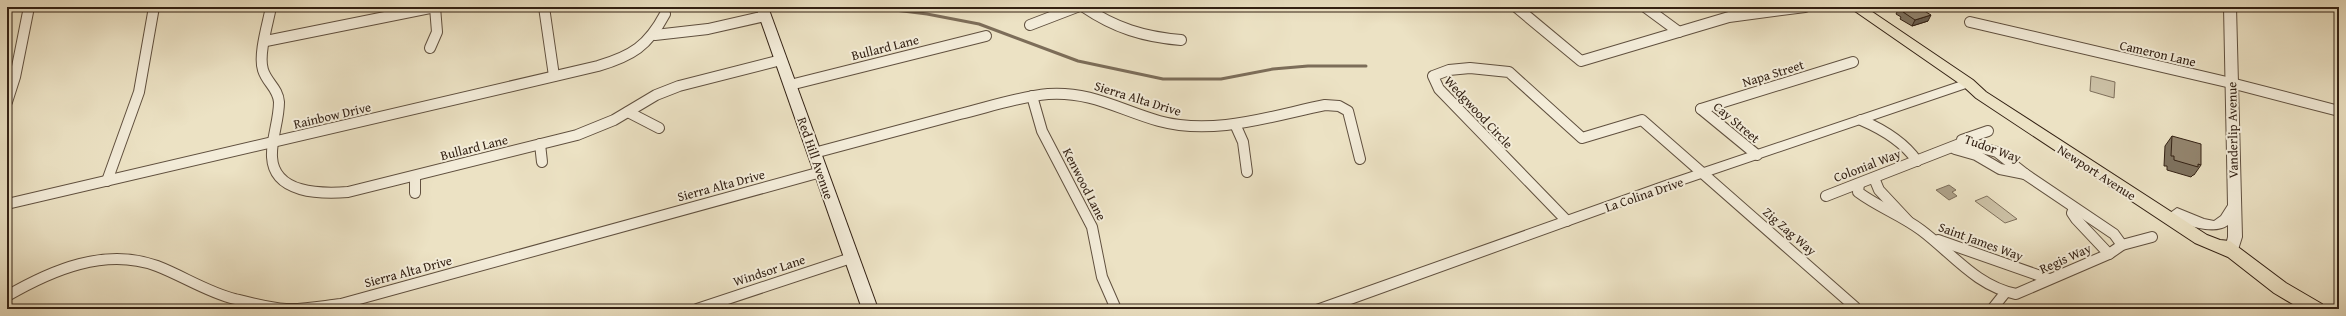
<svg xmlns="http://www.w3.org/2000/svg" width="2346" height="316" font-family="'Gentium Book Plus',serif">
<style>
.green{fill:#ccc1a6;stroke:#7f705c}
.water{fill:#ada088;stroke:#7c6d59}
.lines{fill:none;stroke-linecap:round;stroke-linejoin:round}
.stream{stroke:#7c6d59;stroke-width:3}
.minor-casing{stroke:#60503f;stroke-width:12}
.tertiary-casing{stroke:#60503f;stroke-width:2}
.secondary-casing{stroke:#322013;stroke-width:2}
.primary-casing{stroke:#322013;stroke-width:2}
.minor{stroke:#f3ecd9;stroke-width:10}
.tertiary{fill:#f3ecd9;fill-rule:evenodd}
.secondary{fill:#f3ecd9;fill-rule:evenodd}
.primary{fill:#ece2c4;fill-rule:evenodd}
.wall{fill:#7e725f;stroke:#322013}
.shaded-wall{fill:#675d4e;stroke:#322013}
.building{fill:#93856f;stroke:#322013}
.labels{text-anchor:middle;stroke-width:4;stroke-linejoin:round;paint-order:stroke}
.street-label{font-size:13px;fill:#322013;stroke:#f3ecd9}
</style>
<rect width="100%" height="100%" fill="#ece2c4"/>
<filter id="stains"><feTurbulence type="fractalNoise" baseFrequency=".005" numOctaves="4"/><feColorMatrix values="0 0 0 0 .2 0 0 0 0 .09 0 0 0 0 .02 0 0 0 .5 -.17"/></filter>
<radialGradient id="worn" r=".72"><stop offset=".6" stop-color="#630" stop-opacity="0"/><stop offset="1" stop-color="#630" stop-opacity=".3"/></radialGradient>
<!-- green -->
<g class="green">
<path d="M2091 76 2115 82 2114 98 2090 91Z"/>
<path d="M1987 196 2017 219 2005 223 1975 201Z"/>
</g>
<!-- water -->
<path class="water" d="M1949 185 1956 190 1952 192 1957 196 1949 200 1936 190Z"/>
<g class="lines">
<!-- stream -->
<path class="stream" d="M871 7 927 14 979 24 1078 61 1163 79H1221L1273 69 1308 66H1366"/>
<defs>
<g id="minor">
<path d="M271 7C268 23 258 55 263 70 267 83 278 88 279 102 279 121 271 139 272 157 274 194 321 194 348 192L577 135 614 120 656 95 679 86 781 60"/>
<path d="M544 7 554 76"/>
<path d="M1084 7C1115 28 1144 37 1181 40"/>
<path d="M1516 7 1581 61 1729 17 1805 7"/>
<path d="M1645 7 1679 32"/>
<path d="M1970 22 2231 83 2339 111"/>
<path d="M1030 25 1077 7"/>
<path d="M655 35 708 29 765 16"/>
<path d="M266 41 435 7"/>
<path d="M430 48 437 32 435 7"/>
<path d="M790 85 986 36"/>
<path d="M1032 96 1042 131 1092 227 1102 277 1116 309"/>
<path d="M7 102 15 77 29 7"/>
<path d="M1701 109 1853 62"/>
<path d="M1701 109 1757 155"/>
<path d="M628 112 659 128"/>
<path d="M1861 120C1882 129 1904 142 1917 161"/>
<path d="M1235 124 1243 142 1247 172"/>
<path d="M1962 143V140L1988 131"/>
<path d="M540 144 542 162"/>
<path d="M1955 149 1976 155 2000 169 2025 174"/>
<path d="M814 153C863 140 911 127 960 114 989 107 1018 97 1048 94 1091 91 1120 110 1159 121 1214 136 1271 116 1325 105L1339 106 1348 111 1360 159"/>
<path d="M415 176V193"/>
<path d="M1874 178 1879 190 1908 221"/>
<path d="M107 181 139 92 154 7"/>
<path d="M1859 184 1858 192C1878 207 1901 215 1921 230 1952 253 1976 286 2016 294L2109 254 2122 245 2152 237"/>
<path d="M1826 196 1962 143 1997 152 2025 174 2114 234 2122 245"/>
<path d="M7 204 598 66C632 56 648 46 665 14"/>
<path d="M2074 208 2072 213 2076 219 2109 254"/>
<path d="M1567 221 1439 89 1433 76 1449 70 1470 68 1509 72 1582 138 1642 120 1855 307 1852 309"/>
<path d="M1938 240 2049 279"/>
<path d="M7 296C52 270 105 247 157 266 183 276 209 293 235 299 251 303 270 308 286 309 304 310 323 306 341 304L821 172"/>
<path d="M1993 308 2005 293"/>
<path d="M697 309 851 258"/>
</g>
<g id="tertiary">
<path d="M2224 7H2236L2242 237 2236 256H2226L2224 252 2228 237V225C2215 235 2178 226 2170 213L2177 208 2204 219 2214 221 2221 216 2228 205Z"/>
<path d="M1968 79 1974 83 1972 86 1675 187 1337 309H1314L1316 305 1665 181Z"/>
</g>
<path id="secondary" d="M756 7H768L878 309H862Z"/>
<path id="primary" d="M1849 7H1865L1973 80 1986 92 2207 235 2220 240 2230 241 2286 283 2322 304 2325 309H2301L2274 293 2228 257 2195 243 1976 98 1963 86Z"/>
</defs>
<!-- minor casing -->
<use href="#minor" class="minor-casing"/>
<!-- tertiary casing -->
<use href="#tertiary" class="tertiary-casing"/>
<!-- secondary casing -->
<use href="#secondary" class="secondary-casing"/>
<!-- primary casing -->
<use href="#primary" class="primary-casing"/>
<!-- minor -->
<use href="#minor" class="minor"/>
<!-- tertiary -->
<use href="#tertiary" class="tertiary"/>
<!-- secondary -->
<use href="#secondary" class="secondary"/>
<!-- primary -->
<use href="#primary" class="primary"/>
</g>
<!-- wall -->
<g class="wall">
<path d="M1899 8 1928 21 1912 26 1900 19 1901 17 1896 14Z"/>
<path d="M2172 136 2201 165 2194 175H2193L2191 177 2167 170V166H2164L2165 146Z"/>
</g>
<!-- shaded-wall -->
<path class="shaded-wall" d="M1931 15 1928 21 1912 26 1915 20Z"/>
<!-- building -->
<g class="building">
<path d="M1901 7H1918L1931 15 1915 20 1903 12H1905L1899 8Z"/>
<path d="M2172 136 2201 144V165L2198 164V167L2174 160V156H2171Z"/>
</g>
<g class="labels">
<!-- street labels -->
<g class="street-label">
<text transform="translate(885 47) rotate(-14)" y="5">Bullard Lane</text>
<text transform="translate(2158 53) rotate(13)" y="5">Cameron Lane</text>
<text transform="translate(1773 73) rotate(-17)" y="5">Napa Street</text>
<text transform="translate(1138 98) rotate(17)" y="5">Sierra Alta Drive</text>
<text transform="translate(1479 112) rotate(47)" y="5">Wedgwood Circle</text>
<text transform="translate(332 115) rotate(-13)" y="5">Rainbow Drive</text>
<text transform="translate(1737 122) rotate(40)" y="5">Cay Street</text>
<text transform="translate(2232 130) rotate(-91)" y="5">Vanderlip Avenue</text>
<text transform="translate(474 147) rotate(-14)" y="5">Bullard Lane</text>
<text transform="translate(1993 148) rotate(20)" y="5">Tudor Way</text>
<text transform="translate(816 158) rotate(71)" y="5">Red Hill Avenue</text>
<text transform="translate(1867 165) rotate(-21)" y="5">Colonial Way</text>
<text transform="translate(2097 172) rotate(33)" y="5">Newport Avenue</text>
<text transform="translate(1085 184) rotate(63)" y="5">Kenwood Lane</text>
<text transform="translate(721 185) rotate(-15)" y="5">Sierra Alta Drive</text>
<text transform="translate(1644 194) rotate(-19)" y="5">La Colina Drive</text>
<text transform="translate(1790 231) rotate(41)" y="5">Zig Zag Way</text>
<text transform="translate(1981 241) rotate(20)" y="5">Saint James Way</text>
<text transform="translate(2065 258) rotate(-24)" y="5">Regis Way</text>
<text transform="translate(769 270) rotate(-18)" y="5">Windsor Lane</text>
<text transform="translate(408 271) rotate(-15)" y="5">Sierra Alta Drive</text>
</g>
</g>
<!-- margin -->
<rect width="2346" height="316" fill="none" stroke="#ece2c4" stroke-width="24"/>
<rect x="8" y="8" width="2330" height="300" fill="none" stroke="#322013" stroke-width="2"/>
<rect x="12" y="12" width="2322" height="292" fill="none" stroke="#322013"/>
<rect width="100%" height="100%" filter="url(#stains)"/>
<rect width="100%" height="100%" fill="url(#worn)"/>
</svg>
